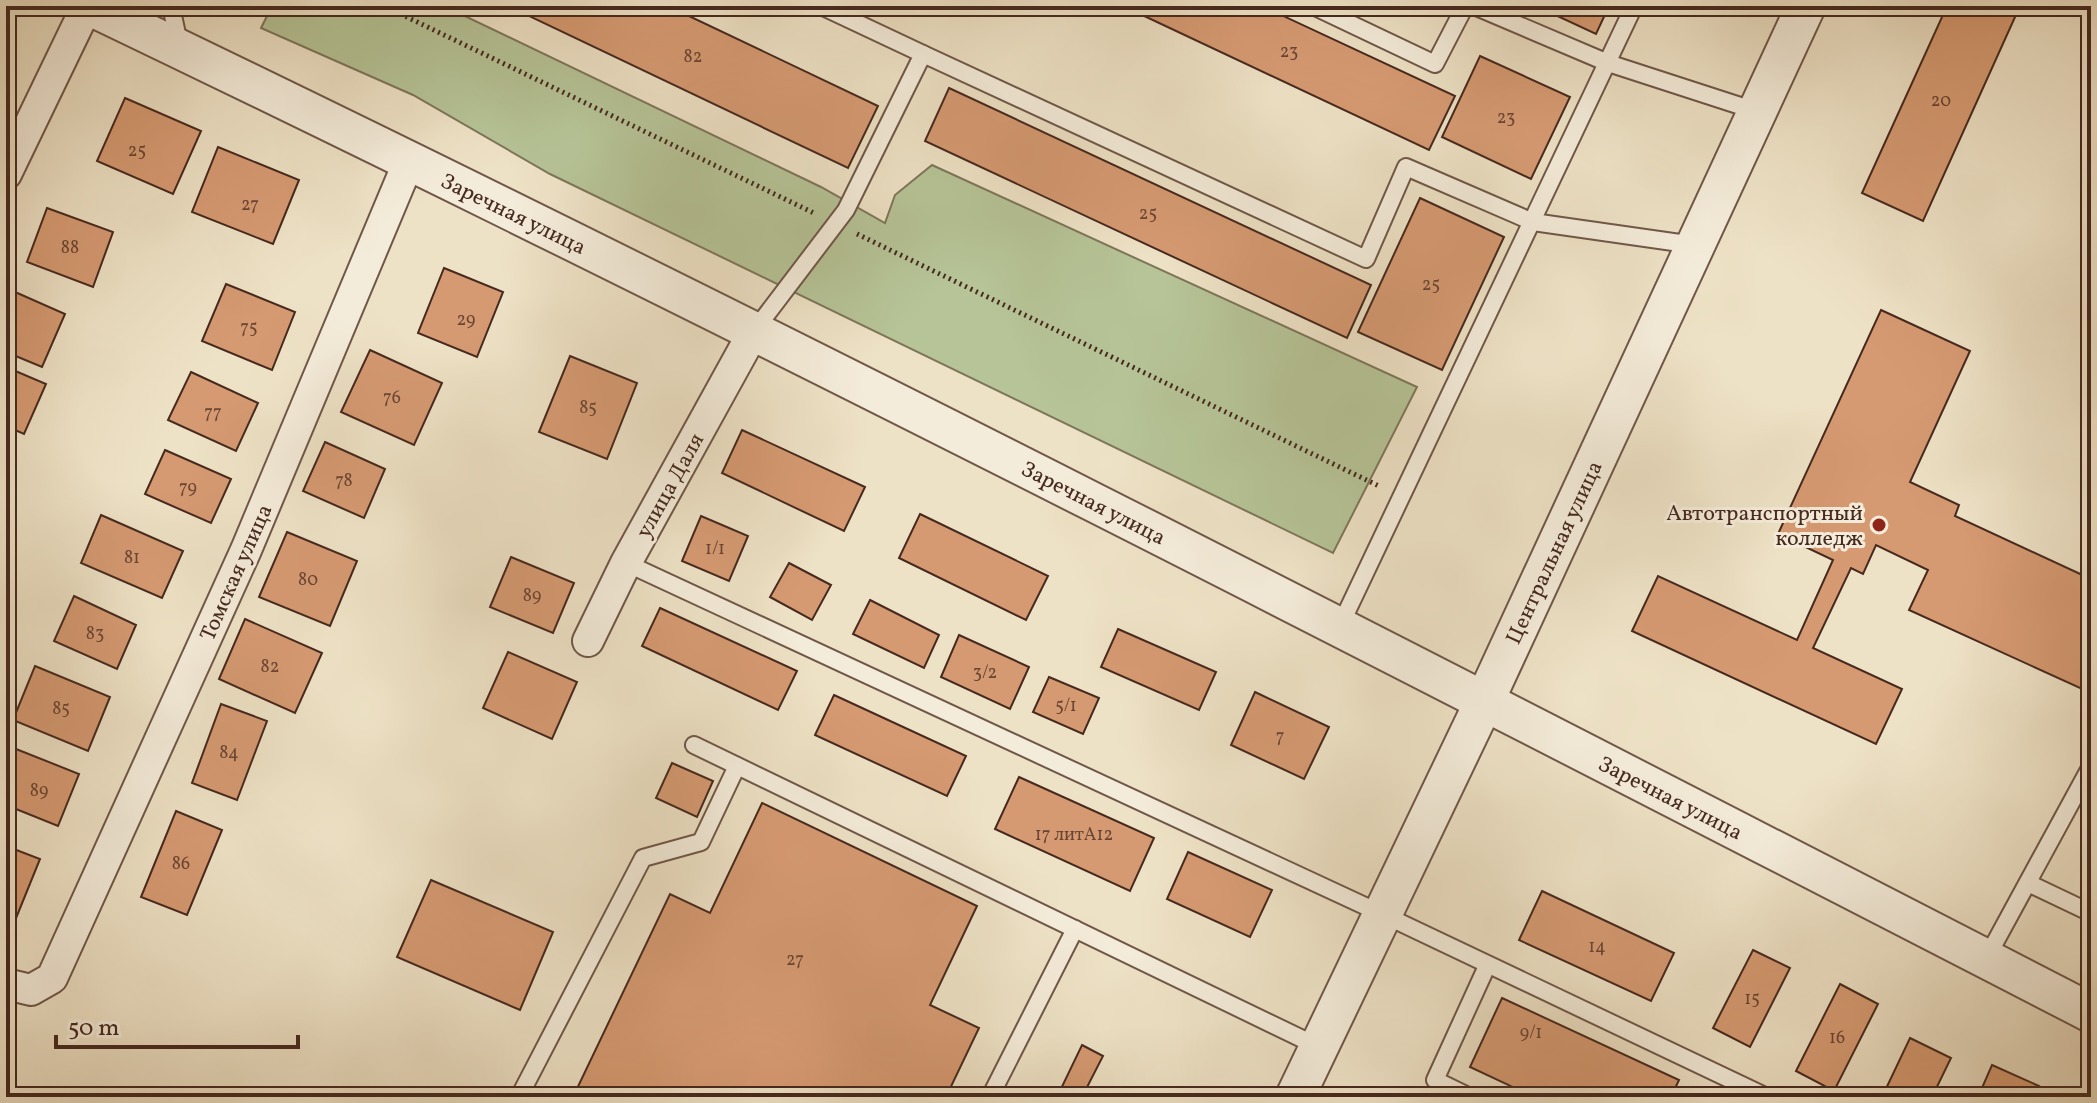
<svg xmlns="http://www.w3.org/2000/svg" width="2097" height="1103" font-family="Vollkorn,serif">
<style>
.green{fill:#b6c497;stroke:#7e765b;stroke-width:2}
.building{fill:#d69a72;stroke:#46291f;stroke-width:2}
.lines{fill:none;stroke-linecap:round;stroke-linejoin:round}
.service-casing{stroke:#705749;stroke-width:20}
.minor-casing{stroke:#705749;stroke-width:34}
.tertiary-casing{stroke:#705749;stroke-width:42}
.path{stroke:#46291f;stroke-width:5;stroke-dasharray:2 4;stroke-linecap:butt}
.service{stroke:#f4ecda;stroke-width:16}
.minor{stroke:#f4ecda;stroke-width:30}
.tertiary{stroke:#f4ecda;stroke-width:38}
.poi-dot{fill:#8f2418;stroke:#f4ecda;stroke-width:3}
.labels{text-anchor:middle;stroke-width:6;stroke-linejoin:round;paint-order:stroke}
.number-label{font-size:18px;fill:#6a4534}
.street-label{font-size:22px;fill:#46291f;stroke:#f4ecda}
.poi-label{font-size:22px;fill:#46291f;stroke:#f4ecda;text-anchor:end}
</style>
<rect width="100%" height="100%" fill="#eee2c6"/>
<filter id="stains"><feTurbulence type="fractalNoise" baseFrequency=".0025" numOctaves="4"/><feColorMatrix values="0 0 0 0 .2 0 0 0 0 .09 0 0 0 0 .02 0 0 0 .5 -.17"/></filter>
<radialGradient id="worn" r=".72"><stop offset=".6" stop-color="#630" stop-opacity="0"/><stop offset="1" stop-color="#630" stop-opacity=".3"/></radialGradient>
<!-- green -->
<path class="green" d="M272 6H444L821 187 885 223 895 195 932 165 1417 387 1333 553 550 174 413 95 261 28Z"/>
<!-- building -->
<g class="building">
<path d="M508 6H668L878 106 848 168Z"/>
<path d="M1123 6H1262L1455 96 1429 150Z"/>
<path d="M1536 6H1609L1596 34Z"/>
<path d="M1947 6H2020L1923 221 1862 193Z"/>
<path d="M1480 56 1570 97 1531 179 1442 137Z"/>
<path d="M949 88 1371 285 1347 338 925 141Z"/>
<path d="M125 98 201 131 173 194 97 161Z"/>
<path d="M218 147 299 180 273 244 192 212Z"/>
<path d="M1420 198 1504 237 1442 370 1358 332Z"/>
<path d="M47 208 113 232 93 287 27 262Z"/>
<path d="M444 268 503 292 477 357 418 333Z"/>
<path d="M226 284 295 312 272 370 202 341Z"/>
<path d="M6 288 65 314 42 367 6 352Z"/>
<path d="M1881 310 1970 351 1910 482 1959 505 1955 516 2091 579V693L1909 610 1928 570 1876 545 1863 574 1851 568 1813 648 1902 689 1876 744 1632 631 1658 576 1797 640 1833 560 1778 534Z"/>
<path d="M370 350 442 383 414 445 341 412Z"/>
<path d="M570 356 637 383 607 459 539 432Z"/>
<path d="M6 367 46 384 24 434 6 426Z"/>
<path d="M191 372 258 403 236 451 168 420Z"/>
<path d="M742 430 865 487 844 531 722 473Z"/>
<path d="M325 442 385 469 364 518 303 491Z"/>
<path d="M165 450 231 479 211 523 145 494Z"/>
<path d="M920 514 1048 576 1026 620 899 558Z"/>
<path d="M101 515 183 551 162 598 81 563Z"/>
<path d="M701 516 748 536 729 581 682 561Z"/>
<path d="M287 532 357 561 330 626 259 597Z"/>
<path d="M511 557 574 583 553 633 490 607Z"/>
<path d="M789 563 831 585 812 620 770 597Z"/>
<path d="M74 596 136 625 117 669 54 641Z"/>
<path d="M870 600 939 635 924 668 853 634Z"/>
<path d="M660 608 797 671 778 710 642 646Z"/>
<path d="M245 619 322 653 295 713 219 679Z"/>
<path d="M1118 629 1216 672 1199 710 1101 667Z"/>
<path d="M959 635 1029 667 1010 709 941 677Z"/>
<path d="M508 652 577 682 552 739 483 708Z"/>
<path d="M35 666 110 697 88 751 13 720Z"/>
<path d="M1049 677 1099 698 1083 734 1033 712Z"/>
<path d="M1255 692 1329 727 1304 779 1231 745Z"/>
<path d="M834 695 966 756 947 796 815 735Z"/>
<path d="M221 704 267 721 237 800 192 783Z"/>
<path d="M11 747 79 774 58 826 6 805V758Z"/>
<path d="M672 763 713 781 697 817 656 798Z"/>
<path d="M1019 777 1154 838 1130 891 995 829Z"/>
<path d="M762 803 977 906 930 1005 979 1028 946 1097H573L670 894 710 913Z"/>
<path d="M176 811 222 830 187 915 141 897Z"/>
<path d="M6 846 40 859 10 933 6 932Z"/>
<path d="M1188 852 1272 890 1250 937 1167 899Z"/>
<path d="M431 880 553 932 520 1010 397 957Z"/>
<path d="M1542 891 1674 953 1651 1001 1519 940Z"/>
<path d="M1753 950 1790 968 1750 1047 1713 1028Z"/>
<path d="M1840 984 1878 1004 1834 1091 1796 1071Z"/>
<path d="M1502 998 1679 1080 1671 1097H1534L1470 1067Z"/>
<path d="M1910 1038 1951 1058 1932 1097H1882Z"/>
<path d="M1082 1045 1103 1056 1082 1097H1057Z"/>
<path d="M1992 1065 2039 1086 2034 1097H1978Z"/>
</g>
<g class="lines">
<defs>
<g id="service">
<path d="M171 6 180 48"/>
<path d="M1313 6 1435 64 1465 6"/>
<path d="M1474 6 1608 63 1756 111"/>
<path d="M923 54 1366 259 1406 167 1533 222 1694 245"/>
<path d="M754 331 846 210 923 54 821 6"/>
<path d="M626 563 1380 913 1767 1097"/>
<path d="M1340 626 1634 6"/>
<path d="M694 745 1319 1047"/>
<path d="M2028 883 2091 913"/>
<path d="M1986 959 2091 766"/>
<path d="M519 1097 643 858 701 842 737 766"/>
<path d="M990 1097 1075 929"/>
<path d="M1470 1097 1435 1080 1487 966"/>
</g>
<g id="minor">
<path d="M6 174 87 6"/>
<path d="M588 641 626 563 754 331"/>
<path d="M6 984 31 990 52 978 246 550 409 161"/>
</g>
<g id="tertiary">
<path d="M90 6C763 329 1427 671 2091 1013"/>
<path d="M1295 1097 1485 700 1806 6"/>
</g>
</defs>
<!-- service casing -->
<use href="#service" class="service-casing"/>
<!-- minor casing -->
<use href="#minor" class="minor-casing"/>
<!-- tertiary casing -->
<use href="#tertiary" class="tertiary-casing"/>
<!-- path -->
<g class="path">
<path d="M384 6 816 214"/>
<path d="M857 234 1381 487"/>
</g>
<!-- service -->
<use href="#service" class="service"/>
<!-- minor -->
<use href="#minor" class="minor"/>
<!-- tertiary -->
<use href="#tertiary" class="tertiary"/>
</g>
<!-- markers -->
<circle class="poi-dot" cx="1879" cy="525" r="8"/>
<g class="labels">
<!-- number labels -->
<g class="number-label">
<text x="1289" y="57">23</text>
<text x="693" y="62">82</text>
<text x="1941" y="106">20</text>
<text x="1506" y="123">23</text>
<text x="137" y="156">25</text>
<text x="250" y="210">27</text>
<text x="1148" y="219">25</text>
<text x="70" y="253">88</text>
<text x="1431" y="290">25</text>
<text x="466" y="325">29</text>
<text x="249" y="333">75</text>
<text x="392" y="403">76</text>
<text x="588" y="413">85</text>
<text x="213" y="418">77</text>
<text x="344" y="486">78</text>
<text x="188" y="493">79</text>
<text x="715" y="554">1/1</text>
<text x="132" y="563">81</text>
<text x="308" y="585">80</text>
<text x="532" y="601">89</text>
<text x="95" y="639">83</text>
<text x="270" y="672">82</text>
<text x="985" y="678">3/2</text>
<text x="1066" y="711">5/1</text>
<text x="61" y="714">85</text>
<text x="1280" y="742">7</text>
<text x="229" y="758">84</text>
<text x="39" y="796">89</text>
<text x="1074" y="840">17 литА12</text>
<text x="181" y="869">86</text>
<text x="1597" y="952">14</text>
<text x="795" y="965">27</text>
<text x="1752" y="1004">15</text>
<text x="1531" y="1038">9/1</text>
<text x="1837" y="1043">16</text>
</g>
<!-- street labels -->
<g class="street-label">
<text transform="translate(514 213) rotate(26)" y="8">Заречная улица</text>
<text transform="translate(669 485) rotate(-61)" y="8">улица Даля</text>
<text transform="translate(1094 502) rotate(27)" y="8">Заречная улица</text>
<text transform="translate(1553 552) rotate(-65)" y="8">Центральная улица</text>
<text transform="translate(235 572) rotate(-66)" y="8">Томская улица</text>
<text transform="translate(1671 797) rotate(27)" y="8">Заречная улица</text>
</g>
<!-- poi labels -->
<g class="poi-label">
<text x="1863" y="520">Автотранспортный<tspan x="1863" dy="25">колледж</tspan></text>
</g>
</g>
<!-- margin -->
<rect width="2097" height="1103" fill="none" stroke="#eee2c6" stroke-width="32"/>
<rect x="8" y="8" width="2081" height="1087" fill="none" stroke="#46291f" stroke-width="4"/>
<rect x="16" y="16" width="2065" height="1071" fill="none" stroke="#46291f" stroke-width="2"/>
<!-- scale -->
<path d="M56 1035v12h242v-12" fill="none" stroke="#46291f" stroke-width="4"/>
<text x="68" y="1035" font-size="24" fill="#46291f" stroke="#f4ecda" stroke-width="6" paint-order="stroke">50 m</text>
<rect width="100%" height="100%" filter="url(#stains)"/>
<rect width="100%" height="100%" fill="url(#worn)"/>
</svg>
